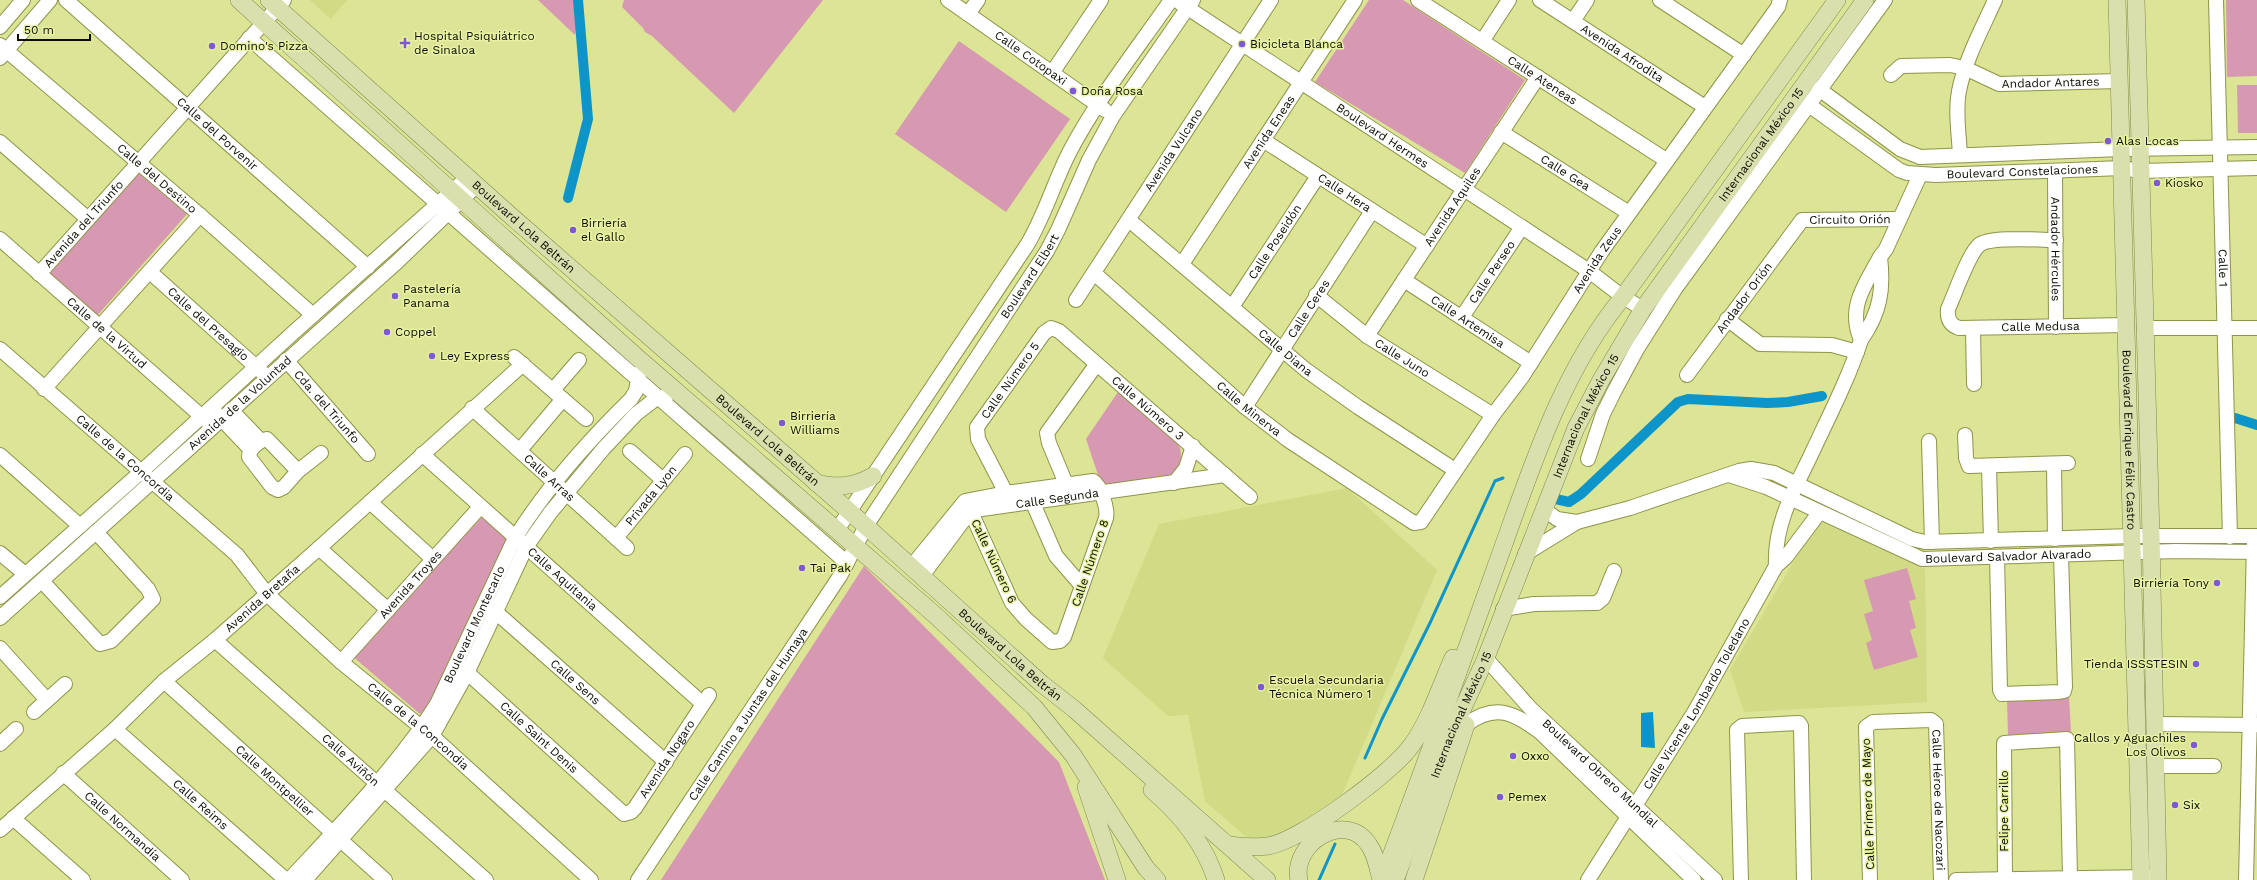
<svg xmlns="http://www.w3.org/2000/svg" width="2257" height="880" font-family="'Work Sans',sans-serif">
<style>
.built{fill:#d1da84}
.green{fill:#d798b1}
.water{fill:#0d95ca}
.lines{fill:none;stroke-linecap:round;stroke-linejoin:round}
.stream{stroke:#0d95ca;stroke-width:3}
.canal{stroke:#0d95ca;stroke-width:10}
.minor-casing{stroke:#8e9449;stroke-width:16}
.major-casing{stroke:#82884e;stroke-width:18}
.minor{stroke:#fff;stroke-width:14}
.major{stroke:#dadfae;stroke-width:17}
.poi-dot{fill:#7d59d3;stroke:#e9f1a3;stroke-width:1.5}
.labels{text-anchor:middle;stroke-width:3;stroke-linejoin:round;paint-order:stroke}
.poi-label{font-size:12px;fill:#0c0d00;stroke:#e9f1a3;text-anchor:start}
.street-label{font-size:12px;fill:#0c0d00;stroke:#e9f1a3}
</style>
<rect width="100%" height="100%" fill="#dce496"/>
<!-- built -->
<g class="built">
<path d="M310 0H347L331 19Z"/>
<path d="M1347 488 1437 570 1342 795 1285 832 1267 839 1254 840 1244 835 1205 801 1188 715 1168 716 1103 658 1159 524Z"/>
<path d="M1818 520 1925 569 1927 702 1744 712 1730 670Z"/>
</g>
<!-- green -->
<g class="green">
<path d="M538 0H582L575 35Z"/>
<path d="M624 0H823L734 113 652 36 645 32 643 28 622 7Z"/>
<path d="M1369 0H1403L1525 80 1465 173 1315 82Z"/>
<path d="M2226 0H2257V76L2227 77Z"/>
<path d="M959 41 1070 119 1006 212 895 134Z"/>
<path d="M2237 85H2257V133H2238Z"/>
<path d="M136 171 187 214 96 317 47 272Z"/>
<path d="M1118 392 1179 445C1184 458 1179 468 1169 478L1103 490 1086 439Z"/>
<path d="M484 515 510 541 429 706 420 714 351 655Z"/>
<path d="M864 566 1059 762 1105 880H661Z"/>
<path d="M1907 568 1916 599 1909 601 1916 628 1910 630 1918 657 1874 670 1866 643 1872 640 1864 614 1873 611 1864 580Z"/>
<path d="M2069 696 2071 732 2008 735 2007 699Z"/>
</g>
<!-- water -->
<path class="water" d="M1653 712 1655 748 1641 747V713Z"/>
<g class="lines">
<!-- stream -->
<g class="stream">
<path d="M1365 758 1382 719 1429 625 1495 481 1503 478"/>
<path d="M1319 880 1335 844"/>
</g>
<!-- canal -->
<g class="canal">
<path d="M568 198 588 119 578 0"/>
<path d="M2235 418 2257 425"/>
<path d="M1551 498 1569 502 1581 494 1678 402 1688 399 1767 403 1788 402 1822 396"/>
</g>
<defs>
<g id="minor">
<path id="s1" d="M66 0 368 267"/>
<path id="s2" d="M948 0 1105 110"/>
<path id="s3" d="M1418 0 1666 160"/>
<path id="s4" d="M1540 0 1705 107"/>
<path d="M1660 0 1744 55"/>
<path id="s5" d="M2216 0 2230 537"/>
<path id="s6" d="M1180 3 1589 271 1623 297 1643 309"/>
<path d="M968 14 978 0"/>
<path d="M1573 21 1587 0"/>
<path d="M0 27 23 0"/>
<path d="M249 38 847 563"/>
<path d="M1483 40 1509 0"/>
<path id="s7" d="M0 45 200 215 313 315"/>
<path d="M0 58 50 0"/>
<path d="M1052 73 1101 0"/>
<path id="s8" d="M1891 75 1901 66 1950 65 1965 68 1999 84 2119 81"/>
<path d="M1819 89 1900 149 1920 157 2121 149 2257 147"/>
<path id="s9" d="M1809 105 1899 170 1907 173 1936 175 2122 168 2140 171 2257 168"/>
<path id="s10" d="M1501 132 1629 213"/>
<path id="s11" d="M1263 140 1427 246"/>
<path d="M0 142 88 219"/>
<path d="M1960 155C1959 134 1955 111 1959 91 1965 60 1982 29 1995 0"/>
<path id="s12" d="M2055 171 2056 327"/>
<path id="s13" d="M1129 220 1306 370 1358 407 1455 470"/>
<path id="s14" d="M0 239 208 422"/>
<path id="s15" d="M2056 240C2041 240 1990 236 1979 245 1968 255 1955 294 1948 309 1947 319 1950 325 1959 328L2127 325"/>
<path d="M1880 257C1884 290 1880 313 1861 340 1847 307 1865 285 1880 257Z"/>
<path d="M1880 257 1886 249 1920 175"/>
<path id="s16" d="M1182 264 1355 0"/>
<path id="s17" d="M150 272 263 373"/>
<path id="s18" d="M1094 273 1245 407 1288 440 1414 523 1421 522 1493 415 1522 377 1602 251 1778 7 1780 0"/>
<path id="s19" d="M39 274 284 0"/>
<path id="s20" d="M1404 280 1531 363"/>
<path id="s21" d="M1316 295 1367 336 1493 415"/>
<path id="s22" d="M1076 300 1271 0"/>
<path id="s23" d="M1232 307 1318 176"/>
<path id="s24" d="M1462 317 1522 227"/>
<path d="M1727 319 1760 344 1832 345 1857 352"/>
<path d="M1973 328 1974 384"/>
<path d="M2144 328H2257"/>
<path id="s25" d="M1367 336 1538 77"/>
<path id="s26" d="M0 349 237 555 267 594 341 662 432 736 591 880"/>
<path d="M514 357 586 419"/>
<path id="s27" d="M286 360 368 454"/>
<path id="s28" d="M1687 375 1802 220 1898 219"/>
<path d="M44 389 200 215"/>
<path d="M553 390 579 360"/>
<path id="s29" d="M1245 407 1372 211"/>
<path id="s30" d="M472 408 627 548"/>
<path d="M231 410 261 441"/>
<path d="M215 412 251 450"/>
<path d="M1965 435 1966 458 1969 466 2068 463"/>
<path d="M267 439 298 471 284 487 278 490 272 487 249 457C249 449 259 440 267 439Z"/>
<path d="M1929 441 1932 542"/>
<path d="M520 450 563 399"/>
<path d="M630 451 663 480"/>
<path id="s31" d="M422 454 703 704"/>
<path d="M0 455 80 526"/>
<path d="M1588 459 1603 414 1615 390 1637 349 1675 289 1885 0"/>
<path d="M2054 464 2055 539"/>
<path d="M1989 466 1991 541"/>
<path d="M298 471 321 453"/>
<path id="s32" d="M1729 475 1766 487 1922 559 2176 551 2257 552"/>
<path d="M1174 483 1186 468 1193 446"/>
<path d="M1066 484 1049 443 1047 433 1096 365"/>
<path id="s33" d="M1006 493 978 439 977 427 1044 333 1051 328 1059 331 1250 497"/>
<path d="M1032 501 1056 556 1082 586"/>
<path d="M370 502 433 559"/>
<path d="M1545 510 1557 519 1577 522"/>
<path d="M837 530 1027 245C1045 215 1054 182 1070 151 1098 98 1137 49 1171 0"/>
<path id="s34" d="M616 538 685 454"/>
<path d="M319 548 388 610"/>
<path d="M0 553 25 574"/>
<path d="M1525 554 1577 522 1630 508 1739 471 1751 469 1774 473 1912 539 1925 542 2133 536H2257"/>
<path d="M1997 557 2000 690 2002 694 2059 692 2064 691 2065 687 2061 555"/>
<path d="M1776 566C1774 525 1793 492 1810 457 1828 418 1848 380 1861 340"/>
<path d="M911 567 965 501 1006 493 1093 481C1101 486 1108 509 1106 518L1064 637 1060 641 1052 642 1026 619 1012 603 971 512"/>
<path id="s35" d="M922 576 966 517 975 510 1225 475"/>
<path d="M42 581 100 644 111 641 153 599 148 589 96 532"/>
<path d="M0 597 141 472 294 332 468 177"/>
<path id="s36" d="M489 606 666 762"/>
<path d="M1503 609 1534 604 1597 603 1603 598 1614 571"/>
<path id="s37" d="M0 618 397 262 477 185"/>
<path id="s38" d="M215 640 486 880"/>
<path d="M0 648 47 700"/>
<path id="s39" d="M341 662 480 507"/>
<path id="s40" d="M1490 663 1531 709 1715 880"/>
<path id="s41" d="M461 667 624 814 631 812 635 808 709 695"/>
<path id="s42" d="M164 681 385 880"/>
<path d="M34 712 65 684"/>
<path d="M1467 724C1496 703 1514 713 1540 732L1694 880"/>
<path d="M2156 724 2257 725"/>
<path id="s43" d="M115 729 286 880"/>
<path d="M0 744 16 729"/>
<path d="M2156 766H2214"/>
<path id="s44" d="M63 773 182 880"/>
<path d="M13 818 83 880"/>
<path id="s45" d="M0 830 115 729 164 681 215 640 319 548 523 364"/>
<path d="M2005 879 2004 743 2067 739 2070 877"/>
<path id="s46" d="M289 880C341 824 396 768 437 704L515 538C547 487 588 441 631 399L636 391 639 373"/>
<path d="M305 880 432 736 467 673 526 547 550 513 604 448 636 414 658 397H666"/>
<path id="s47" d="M638 880 840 576 866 526 1047 251 1058 230 1089 160 1113 116 1193 0"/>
<path id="s48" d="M1588 880 1695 711 1776 566 1786 557 1819 513"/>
<path d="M1741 880 1737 730 1742 726 1799 723 1801 726 1804 880"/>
<path id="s49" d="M1870 880 1866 727 1873 722 1931 720 1936 724 1941 880"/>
<path d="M1956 880 2152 877"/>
<path d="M2246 880 2254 543"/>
</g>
<g id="major">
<path d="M239 0 639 359 935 615 1034 707 1073 755 1146 868 1157 880"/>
<path id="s50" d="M269 0 511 216 849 511 1042 684 1074 709 1267 880"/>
<path id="s51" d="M2117 0 2141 880"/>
<path d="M2136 0 2151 536 2158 880"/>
<path d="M816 483C838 488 853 487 873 476"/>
<path d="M1086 787 1117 880"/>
<path d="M1152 790C1180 814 1205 845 1216 880"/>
<path d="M1228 845C1241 846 1255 848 1268 846 1300 841 1392 773 1411 746 1430 720 1440 687 1453 658"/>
<path d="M1299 880C1291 843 1346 809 1369 845 1376 855 1378 868 1381 880"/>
<path d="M1382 880C1421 777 1458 673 1495 569 1529 476 1559 374 1623 297L1837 0"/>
<path id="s52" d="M1395 880 1451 734 1485 660 1576 428 1601 380 1643 309 1865 0"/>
<path d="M1414 880 1466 725"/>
</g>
</defs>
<!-- minor casing -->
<use href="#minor" class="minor-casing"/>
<!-- major casing -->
<use href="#major" class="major-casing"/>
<!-- minor -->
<use href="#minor" class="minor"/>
<!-- major -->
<use href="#major" class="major"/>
</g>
<!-- markers -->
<g class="poi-dot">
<path d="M403 37h4v4h4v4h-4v4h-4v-4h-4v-4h4z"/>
<circle cx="1242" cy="44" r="4"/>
<circle cx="212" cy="46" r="4"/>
<circle cx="1073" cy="91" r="4"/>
<circle cx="2108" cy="141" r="4"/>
<circle cx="2157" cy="183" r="4"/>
<circle cx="573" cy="230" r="4"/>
<circle cx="395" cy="296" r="4"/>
<circle cx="387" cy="332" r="4"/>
<circle cx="432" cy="356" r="4"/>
<circle cx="782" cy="423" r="4"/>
<circle cx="802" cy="568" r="4"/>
<circle cx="2217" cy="583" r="4"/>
<circle cx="2196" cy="664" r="4"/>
<circle cx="1261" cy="687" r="4"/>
<circle cx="2194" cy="745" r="4"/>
<circle cx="1513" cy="756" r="4"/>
<circle cx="1500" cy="797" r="4"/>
<circle cx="2175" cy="805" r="4"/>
</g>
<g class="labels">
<!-- poi labels -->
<g class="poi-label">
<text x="414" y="40">Hospital Psiquiátrico<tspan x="414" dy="14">de Sinaloa</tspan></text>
<text x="1250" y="48">Bicicleta Blanca</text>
<text x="220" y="50">Domino's Pizza</text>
<text x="1081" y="95">Doña Rosa</text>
<text x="2116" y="145">Alas Locas</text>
<text x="2165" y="187">Kiosko</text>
<text x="581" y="227">Birriería<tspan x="581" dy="14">el Gallo</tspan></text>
<text x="403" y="293">Pastelería<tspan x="403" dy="14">Panama</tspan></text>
<text x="395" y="336">Coppel</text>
<text x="440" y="360">Ley Express</text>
<text x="790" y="420">Birriería<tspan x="790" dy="14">Williams</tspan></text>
<text x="810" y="572">Tai Pak</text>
<text x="2209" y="587" text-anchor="end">Birriería Tony</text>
<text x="2188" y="668" text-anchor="end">Tienda ISSSTESIN</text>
<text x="1269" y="684">Escuela Secundaria<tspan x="1269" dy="14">Técnica Número 1</tspan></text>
<text x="2186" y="742" text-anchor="end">Callos y Aguachiles<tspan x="2186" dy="14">Los Olivos</tspan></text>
<text x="1521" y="760">Oxxo</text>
<text x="1508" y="801">Pemex</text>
<text x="2183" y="809">Six</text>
</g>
<!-- street labels -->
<g class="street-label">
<text dy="4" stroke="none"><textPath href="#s4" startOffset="98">Avenida Afrodita</textPath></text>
<text dy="4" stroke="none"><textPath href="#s2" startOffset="101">Calle Cotopaxi</textPath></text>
<text dy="4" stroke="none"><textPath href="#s3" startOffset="148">Calle Ateneas</textPath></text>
<text dy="4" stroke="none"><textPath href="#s8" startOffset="167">Andador Antares</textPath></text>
<text dy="4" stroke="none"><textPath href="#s16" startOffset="158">Avenida Eneas</textPath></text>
<text dy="4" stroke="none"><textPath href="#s1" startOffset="202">Calle del Porvenir</textPath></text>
<text dy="4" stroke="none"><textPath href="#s6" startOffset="242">Boulevard Hermes</textPath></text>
<text dy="4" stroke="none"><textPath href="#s52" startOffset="826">Internacional México 15</textPath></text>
<text dy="4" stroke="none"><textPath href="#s22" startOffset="179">Avenida Vulcano</textPath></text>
<text dy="4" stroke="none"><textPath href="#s9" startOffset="235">Boulevard Constelaciones</textPath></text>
<text dy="4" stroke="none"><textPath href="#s10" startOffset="76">Calle Gea</textPath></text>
<text dy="4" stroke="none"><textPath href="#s7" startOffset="206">Calle del Destino</textPath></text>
<text dy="4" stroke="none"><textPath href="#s11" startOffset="97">Calle Hera</textPath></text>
<text dy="4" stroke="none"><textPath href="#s25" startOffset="155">Avenida Aquiles</textPath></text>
<text dy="4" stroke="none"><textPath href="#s28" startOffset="241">Circuito Orión</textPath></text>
<text dy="4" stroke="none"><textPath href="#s19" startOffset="67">Avenida del Triunfo</textPath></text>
<text dy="4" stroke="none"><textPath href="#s50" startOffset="341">Boulevard Lola Beltrán</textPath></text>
<text dy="4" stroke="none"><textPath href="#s23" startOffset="78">Calle Poseidón</textPath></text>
<text dy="4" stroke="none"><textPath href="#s12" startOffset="78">Andador Hércules</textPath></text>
<text dy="4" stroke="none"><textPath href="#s18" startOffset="730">Avenida Zeus</textPath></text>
<text dy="4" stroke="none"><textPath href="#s5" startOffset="268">Calle 1</textPath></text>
<text dy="4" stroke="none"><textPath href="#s24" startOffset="54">Calle Perseo</textPath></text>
<text dy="4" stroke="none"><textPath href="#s47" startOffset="720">Boulevard Elbert</textPath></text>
<text dy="4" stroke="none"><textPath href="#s28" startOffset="96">Andador Orión</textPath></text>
<text dy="4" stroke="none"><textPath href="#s29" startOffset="117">Calle Ceres</textPath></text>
<text dy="4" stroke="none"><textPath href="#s20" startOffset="76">Calle Artemisa</textPath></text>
<text dy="4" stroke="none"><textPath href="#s17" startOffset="78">Calle del Presagio</textPath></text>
<text dy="4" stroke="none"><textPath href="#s15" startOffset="255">Calle Medusa</textPath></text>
<text dy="4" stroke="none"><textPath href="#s14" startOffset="142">Calle de la Virtud</textPath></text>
<text dy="4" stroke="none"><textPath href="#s13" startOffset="205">Calle Diana</textPath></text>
<text dy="4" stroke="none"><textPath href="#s21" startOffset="107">Calle Juno</textPath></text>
<text dy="4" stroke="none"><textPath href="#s33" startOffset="130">Calle Número 5</textPath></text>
<text dy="4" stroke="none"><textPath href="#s37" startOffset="322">Avenida de la Voluntad</textPath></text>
<text dy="4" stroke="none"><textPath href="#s27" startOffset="62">Cda. del Triunfo</textPath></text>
<text dy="4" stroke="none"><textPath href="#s33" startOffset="323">Calle Número 3</textPath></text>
<text dy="4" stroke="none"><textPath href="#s18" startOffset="206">Calle Minerva</textPath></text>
<text dy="4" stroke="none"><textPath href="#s52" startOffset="502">Internacional México 15</textPath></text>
<text dy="4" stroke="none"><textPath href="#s50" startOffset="665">Boulevard Lola Beltrán</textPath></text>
<text dy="4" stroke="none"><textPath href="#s51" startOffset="440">Boulevard Enrique Félix Castro</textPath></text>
<text dy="4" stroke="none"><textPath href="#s26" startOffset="166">Calle de la Concordia</textPath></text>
<text dy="4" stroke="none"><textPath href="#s30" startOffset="104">Calle Arras</textPath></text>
<text dy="4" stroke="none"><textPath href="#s34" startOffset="55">Privada Lyon</textPath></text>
<text dy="4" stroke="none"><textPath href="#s35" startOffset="168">Calle Segunda</textPath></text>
<text dy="4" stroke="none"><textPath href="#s32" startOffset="297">Boulevard Salvador Alvarado</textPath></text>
<text transform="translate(994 561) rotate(65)" y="4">Calle Número 6</text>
<text transform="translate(1090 563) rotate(-71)" y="4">Calle Número 8</text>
<text dy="4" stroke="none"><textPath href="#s31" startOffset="188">Calle Aquitania</textPath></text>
<text dy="4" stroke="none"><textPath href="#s39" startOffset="104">Avenida Troyes</textPath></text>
<text dy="4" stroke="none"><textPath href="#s45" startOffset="350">Avenida Bretaña</textPath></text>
<text dy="4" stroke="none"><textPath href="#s46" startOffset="318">Boulevard Montecarlo</textPath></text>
<text dy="4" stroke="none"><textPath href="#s50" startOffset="989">Boulevard Lola Beltrán</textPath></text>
<text dy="4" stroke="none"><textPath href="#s36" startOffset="115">Calle Sens</textPath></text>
<text dy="4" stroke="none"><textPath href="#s48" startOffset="207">Calle Vicente Lombardo Toledano</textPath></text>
<text dy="4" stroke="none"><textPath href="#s47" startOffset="199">Calle Camino a Juntas del Humaya</textPath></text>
<text dy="4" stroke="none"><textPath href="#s52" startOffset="178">Internacional México 15</textPath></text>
<text dy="4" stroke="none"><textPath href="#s26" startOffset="564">Calle de la Concondia</textPath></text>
<text dy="4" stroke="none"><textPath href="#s41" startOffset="105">Calle Saint Denis</textPath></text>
<text dy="4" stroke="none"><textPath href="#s41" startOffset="291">Avenida Nogaro</textPath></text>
<text dy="4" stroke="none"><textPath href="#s38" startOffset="181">Calle Aviñón</textPath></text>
<text dy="4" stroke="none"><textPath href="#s40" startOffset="156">Boulevard Obrero Mundial</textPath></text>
<text dy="4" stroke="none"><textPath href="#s42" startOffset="149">Calle Montpellier</textPath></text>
<text dy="4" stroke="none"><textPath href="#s49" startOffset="302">Calle Héroe de Nacozari</textPath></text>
<text dy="4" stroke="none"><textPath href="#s43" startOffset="114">Calle Reims</textPath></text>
<text transform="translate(1868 804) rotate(-92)" y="4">Calle Primero de Mayo</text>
<text transform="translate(2004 811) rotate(-90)" y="4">Felipe Carrillo</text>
<text dy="4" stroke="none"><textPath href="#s44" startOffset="80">Calle Normandía</textPath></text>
</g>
</g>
<!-- scale -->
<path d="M18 34v6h72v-6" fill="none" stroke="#0c0d00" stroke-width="2"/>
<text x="24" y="34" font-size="12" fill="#0c0d00" stroke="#e9f1a3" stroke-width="3" paint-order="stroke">50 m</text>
</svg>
